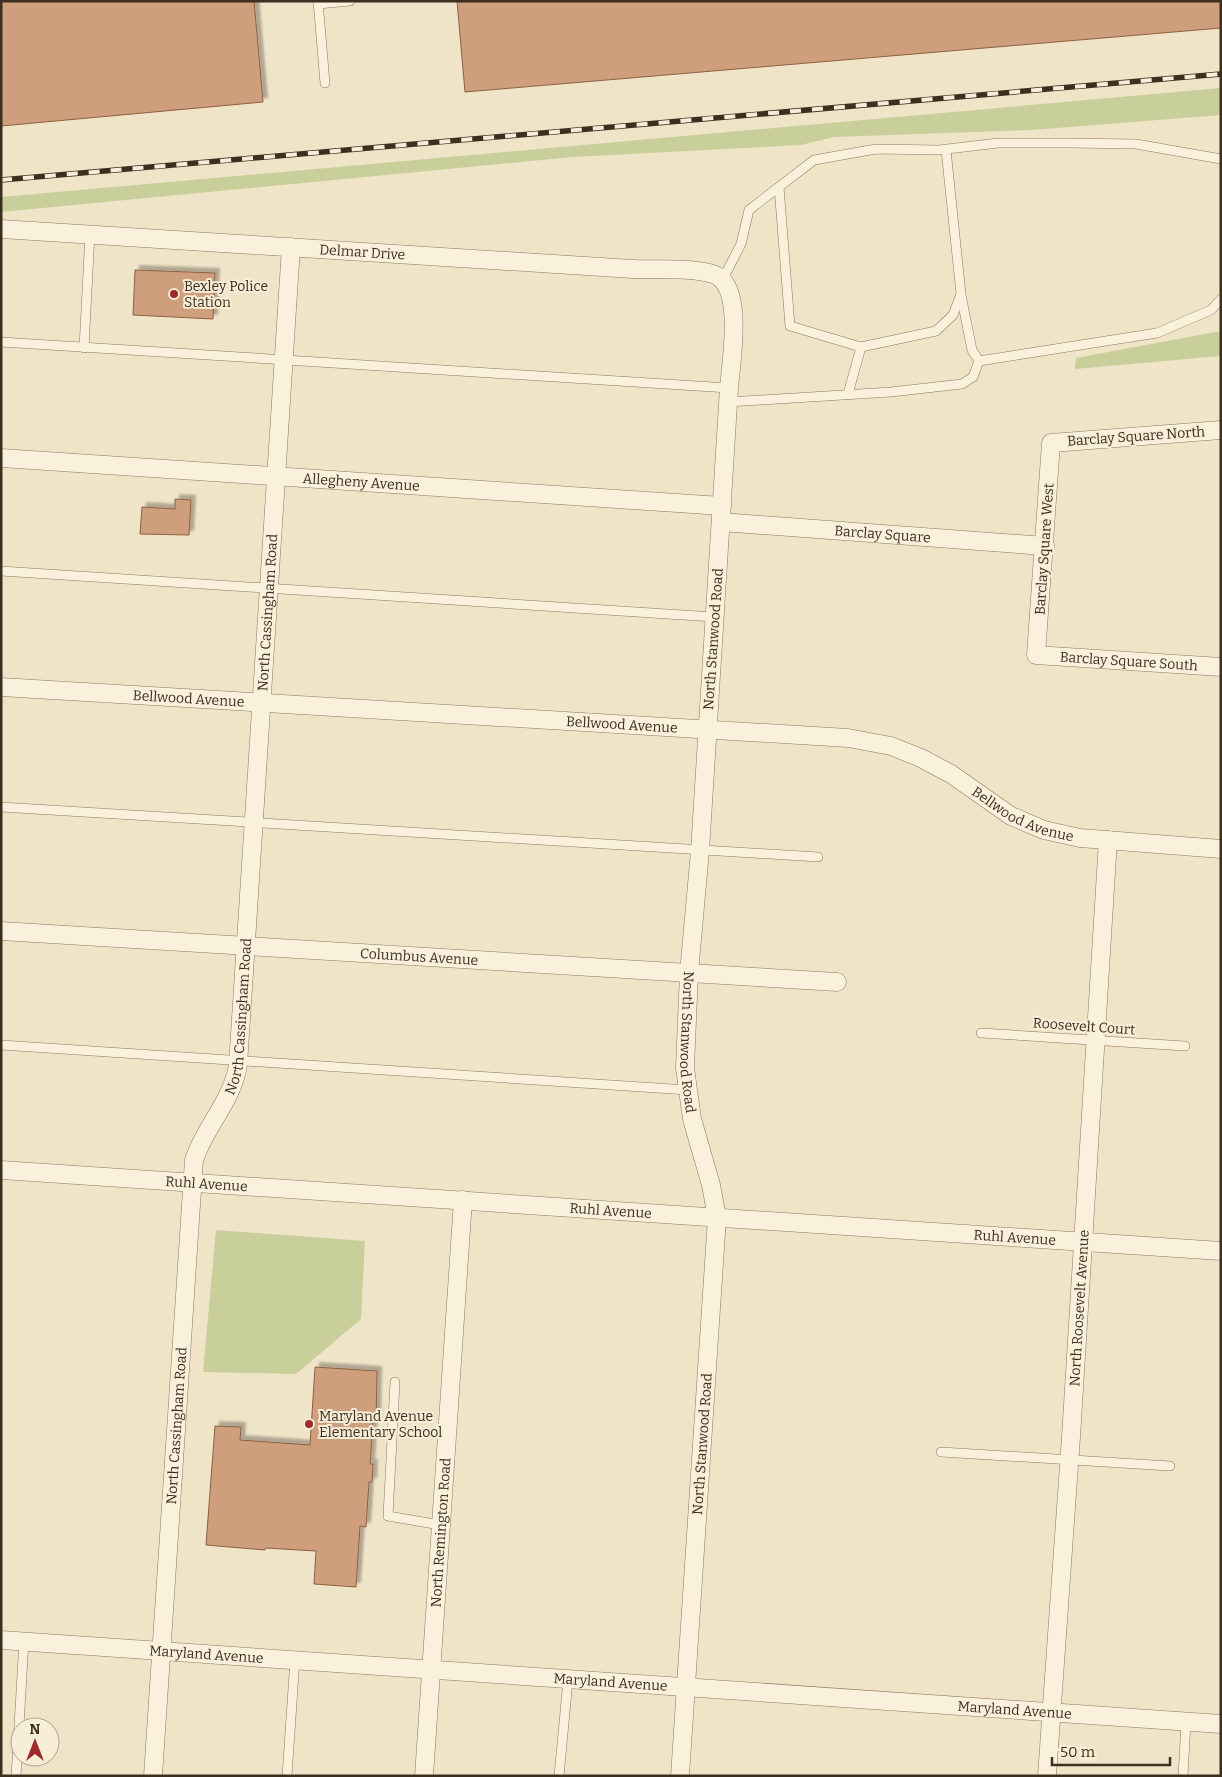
<svg xmlns="http://www.w3.org/2000/svg" width="1222" height="1777" font-family="Bitter,serif">
<style>
.green{fill:#c9cf9b}
.building{fill:#cf9f7d;stroke:#8d5f41;filter:url(#shadow)}
.lines{fill:none;stroke-linecap:round;stroke-linejoin:round}
.lane-casing{stroke:#8d765c;stroke-width:10}
.street-casing{stroke:#8d765c;stroke-width:19}
.lane{stroke:#faf1dc;stroke-width:9}
.street{stroke:#faf1dc;stroke-width:18}
.rail-casing{stroke:#3d2e20;stroke-width:5.5}
.rail{stroke:#f7eed8;stroke-width:4;stroke-dasharray:11;stroke-linecap:butt}
.poi-dot{fill:#9e2a2b;stroke:#f7eed8;stroke-width:2}
.labels{text-anchor:middle;stroke-width:4;stroke-linejoin:round;paint-order:stroke}
.street-label{font-size:14px;fill:#3d2e20;stroke:#f7eed8}
.poi-label{font-size:14px;fill:#3d2e20;stroke:#f7eed8;text-anchor:start}
</style>
<defs>
<filter id="shadow"><feDropShadow dx="4.5" dy="-4.5" stdDeviation="1" flood-color="#0004"/></filter>
</defs>
<rect width="100%" height="100%" fill="#f0e4c8"/>
<!-- green -->
<g class="green">
<path d="M1221 88V115L1032 130 834 137 801 145 573 157 1 212V197Z"/>
<path d="M1221 331V356L1075 369 1076 358Z"/>
<path d="M216 1230 365 1241 361 1319 296 1374 203 1372Z"/>
</g>
<!-- building -->
<g class="building">
<path d="M1 1H254L263 102 1 126Z"/>
<path d="M457 1H1221V28L465 92Z"/>
<path d="M135 270 215 273 213 319 133 315Z"/>
<path d="M175 499 191 500 189 535 140 534 142 507 175 509Z"/>
<path d="M315 1367 377 1371 376 1422H373L370 1464H373L372 1482H369L366 1527 360 1526 356 1587 314 1584 316 1551 266 1548 265 1550 206 1545 215 1426 241 1427 240 1440 310 1445Z"/>
</g>
<g class="lines">
<defs>
<g id="lane">
<path d="M318 1 325 83"/>
<path d="M318 4 350 1"/>
<path d="M779 187 790 326 861 347"/>
<path d="M723 279 741 244 749 210 814 160 876 149 939 150 998 143H1070L1136 144 1221 159"/>
<path d="M961 295 972 350 979 361"/>
<path d="M1 342 729 388"/>
<path d="M84 348 90 233"/>
<path d="M848 394 861 347 936 331 953 315 961 294 946 150"/>
<path d="M728 402 891 392 962 384 973 377 979 361 1157 333 1211 310 1221 299"/>
<path d="M1 571 714 617"/>
<path d="M1 807 818 857"/>
<path d="M981 1033 1185 1046"/>
<path d="M1 1045 688 1090"/>
<path d="M395 1382 388 1516 440 1525"/>
<path d="M941 1452 1170 1466"/>
<path d="M16 1776 24 1641"/>
<path d="M287 1776 295 1659"/>
<path d="M559 1776 568 1680"/>
<path d="M1183 1776 1186 1722"/>
</g>
<g id="street">
<path id="s1" d="M1 229 633 269C656 270 691 267 713 274 745 284 731 361 729 388L700 851 689 973 685 1068 692 1119 711 1185 717 1218 680 1776"/>
<path id="s2" d="M1221 430 1051 443 1036 655 1221 667"/>
<path id="s3" d="M1 458 722 506"/>
<path id="s4" d="M721 522 1045 546"/>
<path id="s5" d="M1 687 848 738 891 746 921 758 951 774 1011 816 1044 830 1080 838 1221 849"/>
<path id="s6" d="M1 931 837 982"/>
<path id="s7" d="M1 1170 1221 1251"/>
<path id="s8" d="M1 1640 1221 1724"/>
<path id="s9" d="M153 1776 194 1160C205 1126 232 1102 238 1065L291 247"/>
<path id="s10" d="M424 1776 463 1200"/>
<path id="s11" d="M1047 1776 1071 1437 1108 840"/>
</g>
</defs>
<!-- lane casing -->
<use href="#lane" class="lane-casing"/>
<!-- street casing -->
<use href="#street" class="street-casing"/>
<!-- lane -->
<use href="#lane" class="lane"/>
<!-- street -->
<use href="#street" class="street"/>
<defs>
<path id="rail" d="M1 180 1221 74"/>
</defs>
<!-- rail casing -->
<use href="#rail" class="rail-casing"/>
<!-- rail -->
<use href="#rail" class="rail"/>
</g>
<!-- markers -->
<g class="poi-dot">
<circle cx="174" cy="294" r="5"/>
<circle cx="309" cy="1424" r="5"/>
</g>
<g class="labels">
<!-- street labels -->
<g class="street-label">
<text dy="5" stroke="none"><textPath href="#s1" startOffset="362">Delmar Drive</textPath></text>
<text transform="translate(1136 436) rotate(-4)" y="5">Barclay Square North</text>
<text dy="5" stroke="none"><textPath href="#s3" startOffset="361">Allegheny Avenue</textPath></text>
<text dy="5" stroke="none"><textPath href="#s4" startOffset="162">Barclay Square</textPath></text>
<text transform="translate(1044 549) rotate(-86)" y="5">Barclay Square West</text>
<text dy="5" stroke="none"><textPath href="#s9" startOffset="1176">North Cassingham Road</textPath></text>
<text transform="translate(713 639) rotate(-86)" y="5">North Stanwood Road</text>
<text dy="5" stroke="none"><textPath href="#s2" startOffset="476">Barclay Square South</textPath></text>
<text dy="5" stroke="none"><textPath href="#s5" startOffset="188">Bellwood Avenue</textPath></text>
<text dy="5" stroke="none"><textPath href="#s5" startOffset="622">Bellwood Avenue</textPath></text>
<text dy="5" stroke="none"><textPath href="#s5" startOffset="1042">Bellwood Avenue</textPath></text>
<text dy="5" stroke="none"><textPath href="#s6" startOffset="419">Columbus Avenue</textPath></text>
<text dy="5" stroke="none"><textPath href="#s9" startOffset="771">North Cassingham Road</textPath></text>
<text transform="translate(1084 1026) rotate(4)" y="5">Roosevelt Court</text>
<text dy="5" stroke="none"><textPath href="#s1" startOffset="1491">North Stanwood Road</textPath></text>
<text dy="5" stroke="none"><textPath href="#s7" startOffset="206">Ruhl Avenue</textPath></text>
<text dy="5" stroke="none"><textPath href="#s7" startOffset="611">Ruhl Avenue</textPath></text>
<text dy="5" stroke="none"><textPath href="#s7" startOffset="1016">Ruhl Avenue</textPath></text>
<text dy="5" stroke="none"><textPath href="#s11" startOffset="469">North Roosevelt Avenue</textPath></text>
<text dy="5" stroke="none"><textPath href="#s9" startOffset="351">North Cassingham Road</textPath></text>
<text transform="translate(702 1444) rotate(-86)" y="5">North Stanwood Road</text>
<text dy="5" stroke="none"><textPath href="#s10" startOffset="244">North Remington Road</textPath></text>
<text dy="5" stroke="none"><textPath href="#s8" startOffset="206">Maryland Avenue</textPath></text>
<text dy="5" stroke="none"><textPath href="#s8" startOffset="611">Maryland Avenue</textPath></text>
<text dy="5" stroke="none"><textPath href="#s8" startOffset="1016">Maryland Avenue</textPath></text>
</g>
<!-- poi labels -->
<g class="poi-label">
<text x="184" y="291">Bexley Police<tspan x="184" dy="16">Station</tspan></text>
<text x="319" y="1421">Maryland Avenue<tspan x="319" dy="16">Elementary School</tspan></text>
</g>
</g>
<!-- border -->
<rect width="1222" height="1777" fill="none" stroke="#3d2e20" stroke-width="5"/>
<!-- north arrow -->
<g transform="translate(35 1742)"><circle r="24" fill="#f7eed8" stroke="#ada18e"/>
<path d="M0-4L9 19L0 12L-9 19Z" fill="#9e2a2b"/>
<text y="-8" font-size="14" font-weight="bold" text-anchor="middle" fill="#3d2e20">N</text>
</g>
<!-- scale -->
<path d="M1052 1757v8h118v-8" fill="none" stroke="#3d2e20" stroke-width="2.5"/>
<text x="1060" y="1757" font-size="15" fill="#3d2e20" stroke="#f7eed8" stroke-width="4" paint-order="stroke">50 m</text>
</svg>
